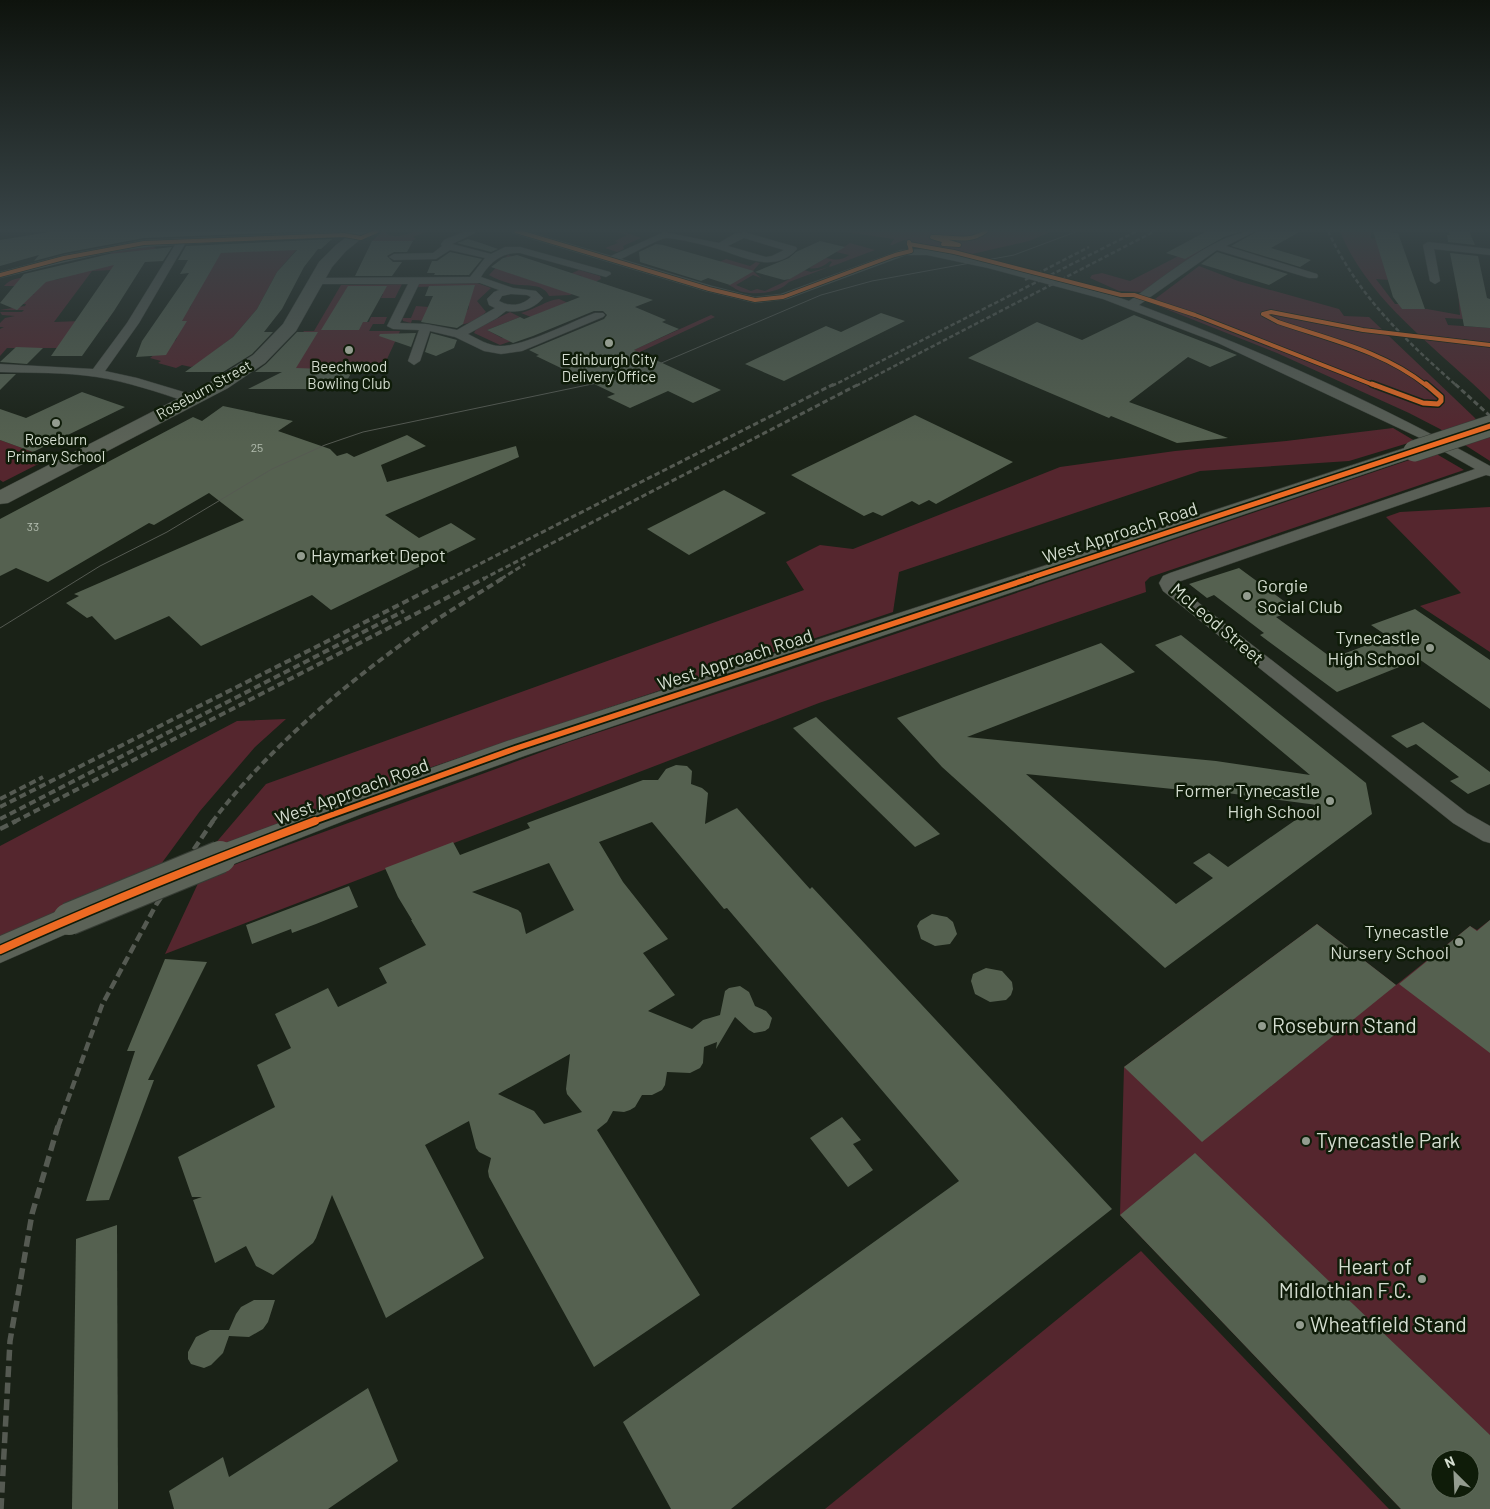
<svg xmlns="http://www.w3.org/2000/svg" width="1490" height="1509" font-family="Barlow,sans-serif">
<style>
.green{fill:#55262e;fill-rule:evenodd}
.building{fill:#556150;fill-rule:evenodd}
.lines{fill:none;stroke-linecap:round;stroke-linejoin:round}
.street-casing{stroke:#373d35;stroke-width:1}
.secondary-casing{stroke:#373d35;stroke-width:1}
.street{fill:#595f56;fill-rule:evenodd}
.secondary{fill:#5b6257;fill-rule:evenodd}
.tram{stroke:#555a52;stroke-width:1}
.rail-far4{stroke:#555a52;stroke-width:2.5;stroke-dasharray:4.5 2.5;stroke-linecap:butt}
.rail-far3{stroke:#555a52;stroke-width:3;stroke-dasharray:5.5 3;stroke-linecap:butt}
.rail-far2{stroke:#555a52;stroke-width:4;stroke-dasharray:7 4;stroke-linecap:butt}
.rail-far1{stroke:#555a52;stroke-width:4.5;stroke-dasharray:9 4.5;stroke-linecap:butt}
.rail{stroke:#555a52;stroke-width:5.5;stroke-dasharray:11 5.5;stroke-linecap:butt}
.secondary-bridge-far1-casing{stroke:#373d35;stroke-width:22;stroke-linecap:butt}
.secondary-bridge-casing{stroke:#373d35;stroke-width:34;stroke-linecap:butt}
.secondary-bridge-far1{stroke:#5b6257;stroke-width:21}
.secondary-bridge{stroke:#5b6257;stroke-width:32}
.cycleway-far3-casing{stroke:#0f1c09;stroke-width:5.5}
.cycleway-far2-casing{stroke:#0f1c09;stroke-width:8}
.cycleway-far1-casing{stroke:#0f1c09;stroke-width:9}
.cycleway-casing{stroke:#0f1c09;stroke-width:11}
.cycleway-far3{stroke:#ed6a23;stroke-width:4}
.cycleway-far2{stroke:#ed6a23;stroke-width:5}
.cycleway-far1{stroke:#ed6a23;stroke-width:5.5}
.cycleway{stroke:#ed6a23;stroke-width:8}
.poi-dot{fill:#939c8f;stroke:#0f1c09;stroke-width:2}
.labels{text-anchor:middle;stroke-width:5;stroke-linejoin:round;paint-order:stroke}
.far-number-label{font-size:12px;fill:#b4beb0}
.far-poi-label{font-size:15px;fill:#d4ddd0;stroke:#0f1c09}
.far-street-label{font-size:15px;fill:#d4ddd0;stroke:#0f1c09}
.street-label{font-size:18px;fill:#d4ddd0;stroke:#0f1c09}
.poi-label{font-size:18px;fill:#d4ddd0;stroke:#0f1c09;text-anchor:end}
.near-poi-label{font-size:21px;fill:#d4ddd0;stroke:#0f1c09;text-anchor:start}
</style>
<rect width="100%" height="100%" fill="#1a2217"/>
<!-- green -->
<g class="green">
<path d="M383 231H385L388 235C400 238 406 234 416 231 419 230 425 231 428 231L413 237 416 239 411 241H372Z"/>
<path d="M613 231H622L641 238 623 246 624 249 617 252 605 248 618 243 615 241 627 235Z"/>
<path d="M839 231H1053L1029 241 972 254 904 240 892 245H890L894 239Z"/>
<path d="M1340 231H1371V238L1393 241 1415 282 1376 279 1395 304H1399L1402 309H1427L1460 315 1458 292 1468 316 1462 315 1463 319 1445 318 1448 325 1490 328V400C1438 349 1367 300 1340 231Z"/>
<path d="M850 243 875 250 830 267 829 266 832 262 830 261C824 266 817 270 809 268L826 258C835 260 841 261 849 255L836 252Z"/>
<path d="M149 245 156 248 153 251 123 252 119 262 111 270 92 271 54 322 108 320 107 322 89 323 68 348H7L0 356V329L4 327H0V323L5 318 15 316 2 315 0 312H22L24 310H0L25 306 26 304H19L25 296 35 294H30L29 286H4C16 272 37 280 52 280 67 280 94 262 109 255L112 252Z"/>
<path d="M298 248 277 272 257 309 233 337 196 365 191 367 182 365 176 368 158 363 161 361 150 358C157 353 163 342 175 341L177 338 172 323 187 321H178L182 309 190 308 211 253Z"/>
<path d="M1194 248 1201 251 1142 292 1119 291 1090 278 1092 275 1102 273 1130 281Z"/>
<path d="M508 255 522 260 506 266 518 271 513 274 552 287 557 288 564 285 577 290 592 283 580 278 582 276 570 274 579 270 600 276 601 279 570 295 549 296C543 282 524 287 512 284 504 282 495 279 489 275Z"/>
<path d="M726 259 750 266 756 262 760 263 753 271 761 278 753 275 736 285 751 291 757 289 765 291C779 284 792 279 804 270L811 272 829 267 789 282C779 293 757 295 743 292 737 291 734 287 728 285L731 284 715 264Z"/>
<path d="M1199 266 1238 281 1339 309 1344 316 1369 317 1474 417 1490 435V461L1440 429 1409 413 1277 353 1156 305 1155 299Z"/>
<path d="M477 283 491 288 477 301 486 312C461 335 441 320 412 320L411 323 403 321 402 318H411L416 306 468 310 469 306 448 286 417 287 418 284Z"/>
<path d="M402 284 395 298H381L383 294 377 293 359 330 363 322H369L371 317H387L384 324H373L369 331H400L381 372H262L285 356 304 331H314L341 285Z"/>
<path d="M559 299 587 311H545L531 317 521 313C536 309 547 300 559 299Z"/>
<path d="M510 312 520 317 487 330 502 338 535 333 500 345 474 333 476 329Z"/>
<path d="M711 315 715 317 580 380 574 377Z"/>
<path d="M1393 428 1415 441 1349 461 1200 471 899 572 893 612 408 775 208 852 266 784 804 590 786 562 820 545 853 549 1060 467 1175 451 1286 441Z"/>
<path d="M0 440 50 458 3 482 0 480Z"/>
<path d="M1433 452 1464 470 1150 577 1145 582 1146 592 819 703 165 954 201 877 569 742 756 681Z"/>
<path d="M1490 507V652L1420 606 1461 593 1386 517 1400 512Z"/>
<path d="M286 719 255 747 200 811 153 875 0 939V846L237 721Z"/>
<path d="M1490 920V1509H1401L1120 1215 1124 1067 1317 924 1396 985 1470 926 1477 930ZM1440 1459H1470V1489H1440Z"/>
<path d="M1141 1251 1389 1509H825Z"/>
</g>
<!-- building -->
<g class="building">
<path d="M56 231H317L144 238 64 253 34 261 39 255 0 266V240Z"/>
<path d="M1207 231H1243L1224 237 1185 259 1166 253Z"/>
<path d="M1258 231H1301L1271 248 1311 260 1300 267 1231 246Z"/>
<path d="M1373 231 1398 233 1425 309H1402L1393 297Z"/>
<path d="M1449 231H1469L1475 245 1448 242 1447 235H1450Z"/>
<path d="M332 239 321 249H318L304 267 282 309 264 332H273L252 354 223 372H185L233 337 257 309 277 272 297 250 221 253 182 321H187L166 355 136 357 142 341 189 273 180 274 188 260H178L186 246Z"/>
<path d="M468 239 481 243 498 249 491 252 457 243Z"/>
<path d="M372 241H413L407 252H394L387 256 393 262H402L392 276H355Z"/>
<path d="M820 241 845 247 790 279 784 280 755 272 789 258 796 252Z"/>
<path d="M656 244 663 245 754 271 730 285 708 278 701 281 640 262 639 252Z"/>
<path d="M172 247 163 261 145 262 114 311 82 356H51L114 265 46 282 17 310 0 303 24 274 109 254Z"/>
<path d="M450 252 482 259 469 275H434L435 273H427L432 261H437Z"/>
<path d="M1217 252 1288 274 1269 285 1201 264Z"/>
<path d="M1450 253 1478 256 1487 298 1490 299V328L1464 326Z"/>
<path d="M517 255 653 300 635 307 666 320 662 322 679 329 634 350 721 390 693 403 668 391 630 408 607 397 615 394 536 356 539 355 529 350 604 319 607 315 603 311H594L533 336 513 343 487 330 520 317 524 319 580 297 491 267 503 258Z"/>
<path d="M475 285 463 324 457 328 421 322 433 296H425L429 286Z"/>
<path d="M348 286H387L367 322H363L359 330H321Z"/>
<path d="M881 313 905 321 784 381 745 364 826 326 841 332Z"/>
<path d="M1134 315 1237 355 1210 367 1188 357 1129 402 1228 438 1177 443 1111 416 1109 418 968 358 1037 322 1082 340Z"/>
<path d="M297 332H318L296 368 353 370 342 389H248L282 372H255L266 364Z"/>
<path d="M416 333 411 347 379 336 380 334Z"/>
<path d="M431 333 457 340 454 348 436 356 425 352Z"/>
<path d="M16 347 43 348 27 364 0 362Z"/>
<path d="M0 374H16L0 390Z"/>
<path d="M82 392 125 407 33 452 0 440V409L26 418Z"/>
<path d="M223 406 293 421 278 431 330 449 337 456 347 453 354 457 407 435 426 446 381 465 387 482 516 446 519 457 385 515 419 538 451 523 476 539 331 610 312 595 201 646 169 616 115 640 92 616 87 618 66 603 79 596 74 594 244 520 209 493 154 525 149 523 48 582 16 568 0 576V519L193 417 202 421Z"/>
<path d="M915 415 1013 462 936 504 929 500 919 505 912 501 882 516 873 512 864 516 791 475Z"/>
<path d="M724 490 766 513 689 555 647 529Z"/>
<path d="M1239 568 1296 610 1276 617 1332 658 1389 637 1371 625 1415 609 1490 660V709L1419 659 1337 692 1260 635 1264 633 1214 595 1207 598 1189 584Z"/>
<path d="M1181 635 1366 783 1372 814 1165 968 942 767 897 718 1101 643 1135 672 967 737 1216 761 1310 775 1155 645ZM1026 774 1212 793V791L1317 805 1228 867 1209 853 1193 863 1213 878 1176 904Z"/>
<path d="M816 717 940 834 915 847 793 728Z"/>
<path d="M1423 722 1490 772V784L1468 794 1450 781 1459 777 1416 744 1407 748 1391 736Z"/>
<path d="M676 765 687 766 692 771 691 784 702 788 708 793 705 824 737 808 810 889 812 887 1112 1209 731 1509H671L623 1422 959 1181 727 908 724 909 652 822 599 842 623 882 668 939 643 953 675 995 648 1011 692 1029 703 1020 720 1015 725 991 729 988 740 986 749 992 755 1006 766 1011 772 1018 769 1028 765 1031 754 1033 749 1030 735 1017 716 1049 717 1042 704 1047 703 1063 700 1068 690 1073 667 1072 665 1085 662 1090 652 1095H642L635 1107 630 1110 624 1112 613 1111 607 1122 597 1130 700 1295 594 1367 489 1177 488 1171 491 1158 479 1152 476 1148 469 1121 425 1145 484 1258 386 1318 332 1195 316 1238 313 1243 273 1275 256 1266 246 1246 215 1263 193 1200 202 1197H192L178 1157 275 1107 257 1065 291 1048 275 1014 328 988 338 1007 387 983 379 968 426 945 411 920H412L398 897 385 868 453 842 460 855 530 828 527 823 643 780H658L666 769ZM549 863 574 910 526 934 521 913 518 910 472 892ZM570 1054 566 1089 567 1094 582 1112 544 1124 534 1111 498 1094Z"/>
<path d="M349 886 358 907 316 924 292 933 291 929 252 944 246 925Z"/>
<path d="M932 914 947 917 953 922 957 934 950 944 935 946 921 939 917 926 920 921Z"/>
<path d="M1490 920V1053L1399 984 1470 926 1477 931Z"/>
<path d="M1317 924 1396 985 1202 1142 1124 1067Z"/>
<path d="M165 959 207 962 148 1080H154L109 1200 86 1201 135 1051H127Z"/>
<path d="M986 968 1002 971 1012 982 1013 989 1011 995 1006 1000 990 1002 975 994 971 981 973 974Z"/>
<path d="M842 1117 861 1140 853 1144 873 1170 848 1187 810 1138Z"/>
<path d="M1195 1153 1490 1435V1509H1401L1120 1215ZM1440 1459H1470V1489H1440Z"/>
<path d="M117 1225 118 1509H72L76 1239Z"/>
<path d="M254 1300H275L268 1322 263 1329 249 1337 229 1336 223 1353 211 1365 204 1368 191 1364 188 1359V1352L196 1337 210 1330H229L236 1314 241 1307Z"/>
<path d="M368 1388 398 1461 328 1509H174L169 1491 223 1457 229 1477Z"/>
</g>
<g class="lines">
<defs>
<g id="street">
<path d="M359 231 363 232V236L185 244 139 323 105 371 137 378 197 396 198 399 197 402H187C158 392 128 382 97 377 65 372 32 373 0 372V364L93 369 127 323 175 245C115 247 58 264 0 278V272L64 255 144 240Z"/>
<path d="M466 231H474L475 233 452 244 491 254 505 247H520L610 272 611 274 606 277 520 253C502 252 490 262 481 277L513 288 536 291 543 298C534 309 520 313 506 311L497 318 468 334C478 339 489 346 500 346 522 347 573 321 595 313H603L605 315 603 317 522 351 501 354 484 351 455 337 430 331 420 361 414 365 408 361 419 330 393 329 387 326 408 284H316L311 281 316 278 470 277 485 258 450 250 436 259 394 260 389 257 394 254 433 253 442 246 441 244 444 240ZM480 283 499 290 494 292 487 299 489 305 495 308 457 330 426 324 400 323 419 284ZM511 294 527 295 531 297C522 306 510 307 499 301L502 296Z"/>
<path d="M511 231H526L611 256 664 232 719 243 734 234 744 232 796 247 797 249C774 275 742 256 715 248 705 245 676 238 666 238 658 239 630 255 621 259L712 286 755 297 781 294 901 250 927 249 993 263 1111 295 1129 301C1162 279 1217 231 1256 231L1226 246 1317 274 1318 276 1317 278H1309L1217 250 1139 305C1259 350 1378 403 1490 466V476L1486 475 1175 583 1205 608 1467 813 1490 826V843L1483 841 1453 823 1163 591 1159 583 1163 576 1170 573 1475 469 1420 438 1218 343 1103 299 988 268 927 255H906L787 299 755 303 705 291 512 233ZM744 238 784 250 772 256 766 257 728 246Z"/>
<path d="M1428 242 1490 249V255L1434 249 1440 281 1435 284 1430 281 1423 245Z"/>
</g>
<g id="secondary">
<path d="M355 231H371L346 251 332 267 296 331 265 363 228 388 8 503 0 504V490L214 380 253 355 283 324 319 262 336 245Z"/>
<path d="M1414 445 1421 447 1424 451 1421 455 527 755 364 813 231 865 220 868 209 865 205 857 209 849 344 799 507 741Z"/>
<path d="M69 906 80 910 85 919 80 928 0 963V936Z"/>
</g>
</defs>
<!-- street casing -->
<use href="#street" class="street-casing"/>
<!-- secondary casing -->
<use href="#secondary" class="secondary-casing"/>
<!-- street -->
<use href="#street" class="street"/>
<!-- secondary -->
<use href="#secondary" class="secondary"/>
<!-- tram -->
<path class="tram" d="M0 628 100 566 167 532 272 469 325 445 363 432 616 379 659 364 821 295 872 281 1014 255 1078 231"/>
<!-- rail-far4 -->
<g class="rail-far4">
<path d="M1328 231C1359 297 1403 338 1457 386"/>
<path d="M1025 280 1089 247"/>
<path d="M832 386 1137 231"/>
<path d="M856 386 1155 231"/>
</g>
<!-- rail-far3 -->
<g class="rail-far3">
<path d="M1455 384 1490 416"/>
<path d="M450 579 834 384"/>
<path d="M483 579 859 384"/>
<path d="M501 579 525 564"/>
</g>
<!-- rail-far2 -->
<g class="rail-far2">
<path d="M0 799 43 777"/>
<path d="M0 807 452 578"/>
<path d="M0 819 404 611"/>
<path d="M14 822 485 578"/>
<path d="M212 822C268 749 339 689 413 636 442 615 473 597 503 578"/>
</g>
<!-- rail-far1 -->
<g class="rail-far1">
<path d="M0 829 16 821"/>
<path d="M58 1127 102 1005 156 905 213 821"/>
</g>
<!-- rail -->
<path class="rail" d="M1 1509 10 1341 32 1214 58 1126"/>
<defs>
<path id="secondary-bridge-far1" d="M1414 451 1490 426"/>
<path id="secondary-bridge" d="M69 919 220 857"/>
</defs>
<!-- secondary-bridge-far1 casing -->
<use href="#secondary-bridge-far1" class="secondary-bridge-far1-casing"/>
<!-- secondary-bridge casing -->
<use href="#secondary-bridge" class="secondary-bridge-casing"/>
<!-- secondary-bridge-far1 -->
<use href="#secondary-bridge-far1" class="secondary-bridge-far1"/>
<!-- secondary-bridge -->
<use href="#secondary-bridge" class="secondary-bridge"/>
<defs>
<g id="cycleway-far3">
<path d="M516 231 709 289 755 300 783 297 895 255 911 251 909 242"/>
<path d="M909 244 954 252 1121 295H1134L1195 315 1376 386"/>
<path d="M943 244 959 245 932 237C951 236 969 244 986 231"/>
<path d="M0 275 64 258 144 243 344 235 361 238 377 231"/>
<path d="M1427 386C1383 351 1331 340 1278 322L1263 314 1271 312 1363 330 1490 345"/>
</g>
<g id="cycleway-far2">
<path d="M1372 384 1423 403 1438 404 1441 401V397L1426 384"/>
<path d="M1027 579 1490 426"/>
</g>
<path id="cycleway-far1" d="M312 822 517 748 1031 578"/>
<path id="cycleway" d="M0 950C104 903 209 861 315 821"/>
</defs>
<!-- cycleway-far3 casing -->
<use href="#cycleway-far3" class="cycleway-far3-casing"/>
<!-- cycleway-far2 casing -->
<use href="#cycleway-far2" class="cycleway-far2-casing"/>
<!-- cycleway-far1 casing -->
<use href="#cycleway-far1" class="cycleway-far1-casing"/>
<!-- cycleway casing -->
<use href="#cycleway" class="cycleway-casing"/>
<!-- cycleway-far3 -->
<use href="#cycleway-far3" class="cycleway-far3"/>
<!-- cycleway-far2 -->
<use href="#cycleway-far2" class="cycleway-far2"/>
<!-- cycleway-far1 -->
<use href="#cycleway-far1" class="cycleway-far1"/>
<!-- cycleway -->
<use href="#cycleway" class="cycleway"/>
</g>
<!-- sky -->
<linearGradient id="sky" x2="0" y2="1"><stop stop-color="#0e130d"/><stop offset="0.52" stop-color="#384447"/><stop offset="1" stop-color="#384447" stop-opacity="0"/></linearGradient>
<rect width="1490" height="442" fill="url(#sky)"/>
<!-- markers -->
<g class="poi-dot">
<circle cx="609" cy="343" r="5"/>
<circle cx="349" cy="350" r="5"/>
<circle cx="56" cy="423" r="5"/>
<circle cx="301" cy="556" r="5"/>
<circle cx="1247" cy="596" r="5"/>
<circle cx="1430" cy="648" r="5"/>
<circle cx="1330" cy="801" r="5"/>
<circle cx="1459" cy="942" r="5"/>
<circle cx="1262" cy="1026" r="5"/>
<circle cx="1306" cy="1141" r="5"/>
<circle cx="1422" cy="1279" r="5"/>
<circle cx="1300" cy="1325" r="5"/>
</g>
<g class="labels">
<!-- far-number labels -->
<g class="far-number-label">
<text x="257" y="452">25</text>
<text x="33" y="531">33</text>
</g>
<!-- far-poi labels -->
<g class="far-poi-label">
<text x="609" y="365">Edinburgh City<tspan x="609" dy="17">Delivery Office</tspan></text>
<text x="349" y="372">Beechwood<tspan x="349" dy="17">Bowling Club</tspan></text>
<text x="56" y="445">Roseburn<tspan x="56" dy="17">Primary School</tspan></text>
</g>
<!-- far-street labels -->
<g class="far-street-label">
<text transform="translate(204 390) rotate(-29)" y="5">Roseburn Street</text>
</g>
<!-- street labels -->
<g class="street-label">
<text transform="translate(1120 533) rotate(-18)" y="6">West Approach Road</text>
<text transform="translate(1217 624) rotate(40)" y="6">McLeod Street</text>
<text transform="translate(735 660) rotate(-18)" y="6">West Approach Road</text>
<text transform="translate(352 792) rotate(-20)" y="6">West Approach Road</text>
</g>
<!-- poi labels -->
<g class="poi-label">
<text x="311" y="562" text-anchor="start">Haymarket Depot</text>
<text x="1257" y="592" text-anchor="start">Gorgie<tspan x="1257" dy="21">Social Club</tspan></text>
<text x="1420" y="644">Tynecastle<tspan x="1420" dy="21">High School</tspan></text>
<text x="1320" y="797">Former Tynecastle<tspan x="1320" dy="21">High School</tspan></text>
<text x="1449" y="938">Tynecastle<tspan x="1449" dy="21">Nursery School</tspan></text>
</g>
<!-- near-poi labels -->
<g class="near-poi-label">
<text x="1272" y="1033">Roseburn Stand</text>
<text x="1316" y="1148">Tynecastle Park</text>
<text x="1412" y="1274" text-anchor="end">Heart of<tspan x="1412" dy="24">Midlothian F.C.</tspan></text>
<text x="1310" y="1332">Wheatfield Stand</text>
</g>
</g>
<!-- north arrow -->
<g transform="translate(1455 1474) rotate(336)"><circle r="24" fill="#0f1c09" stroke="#5e6959"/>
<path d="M0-4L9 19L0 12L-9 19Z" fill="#939c8f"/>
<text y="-8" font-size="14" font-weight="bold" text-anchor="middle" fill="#d4ddd0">N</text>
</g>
</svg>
